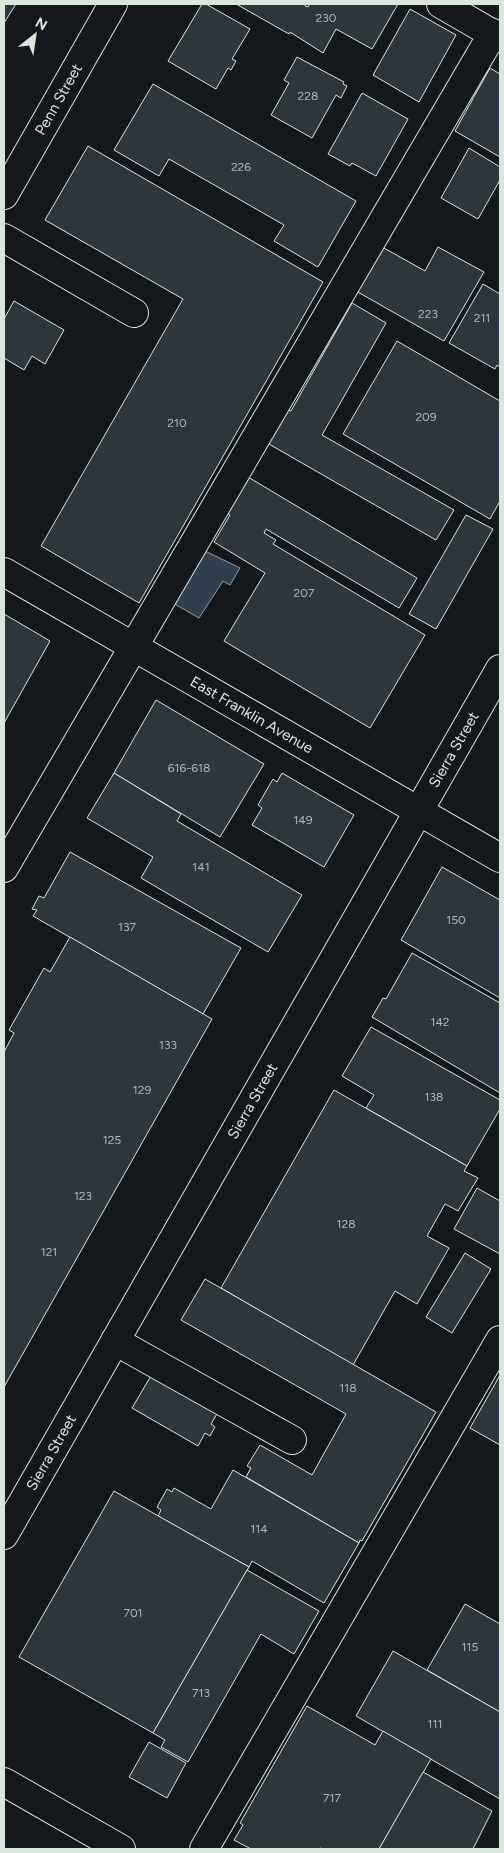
<svg xmlns="http://www.w3.org/2000/svg" width="504" height="1853" font-family="Figtree,sans-serif">
<style>
.water{fill:#2f3f4d;stroke:#939e99}
.building{fill:#2c363c;stroke:#d8e6dc}
.lines{fill:none;stroke-linecap:round;stroke-linejoin:round}
.minor-casing{stroke:#d8e6dc;stroke-width:30}
.major-casing{stroke:#d8e6dc;stroke-width:30}
.minor{stroke:#14181c;stroke-width:28}
.major{stroke:#14181c;stroke-width:28}
.labels{text-anchor:middle;stroke-width:4;stroke-linejoin:round;paint-order:stroke}
.number-label{font-size:12px;fill:#adbab4}
.street-label{font-size:15px;fill:#d8e6dc;stroke:#14181c}
</style>
<rect width="100%" height="100%" fill="#14181c"/>
<!-- water -->
<path class="water" d="M205 551 240 568 230 585 223 581 199 618 173 603Z"/>
<!-- building -->
<g class="building">
<path d="M4 4H16L4 23Z"/>
<path d="M202 4H206L250 29 232 59 236 61 231 70 228 68 216 89 168 61Z"/>
<path d="M236 4H306L305 6 308 7 310 4H398L372 49 336 29 323 53 290 32 289 34Z"/>
<path d="M410 9 456 35 419 102 373 75Z"/>
<path d="M297 57 344 82 343 84 347 86 341 98 336 95 312 138 271 115 289 83 284 80Z"/>
<path d="M490 68 500 74V157L455 131Z"/>
<path d="M153 84 356 201 318 267 274 241 284 225 169 159 159 176 114 150Z"/>
<path d="M362 93 408 119 376 176 352 163 350 166 328 154Z"/>
<path d="M88 146 323 282 139 603 41 546 183 299 45 220Z"/>
<path d="M469 148 500 167V180L478 219 441 198Z"/>
<path d="M375 243 425 271 438 247 484 272 444 341 349 287Z"/>
<path d="M483 284 500 294V367L497 365 495 369 449 343Z"/>
<path d="M14 301 64 330 45 364 32 356 24 370 4 358V319Z"/>
<path d="M352 303 386 323 322 435 454 510 436 540 262 440 282 406 291 411Z"/>
<path d="M397 341 500 401V501L490 519 343 434Z"/>
<path d="M243 474 417 578 399 608 266 529 264 533 276 540 273 544 425 635 370 728 224 641 265 573 214 542 230 515 222 510Z"/>
<path d="M466 515 493 529 436 629 409 614Z"/>
<path d="M4 614 50 641 4 723Z"/>
<path d="M156 700 264 764 220 837 114 773Z"/>
<path d="M114 773 181 814 177 821 302 895 268 952 141 878 153 857 87 818Z"/>
<path d="M282 773 354 815 324 867 252 825 262 808 258 805 273 779 277 782Z"/>
<path d="M70 852 241 948 203 1014 33 916 37 910 32 909 39 896 44 898Z"/>
<path d="M442 867 500 900V998L401 940Z"/>
<path d="M70 937 212 1019 4 1387V1052L14 1033 9 1030 44 968 50 972Z"/>
<path d="M412 953 500 1003V1093L372 1017 383 998 386 999Z"/>
<path d="M371 1027 500 1100V1109L467 1166 366 1108 374 1095 342 1076Z"/>
<path d="M334 1090 467 1166 464 1171 478 1178 458 1211 445 1204 427 1236 449 1248 417 1304 395 1291 353 1365 221 1288Z"/>
<path d="M477 1188 500 1201V1254L454 1229Z"/>
<path d="M465 1253 491 1269 452 1333 426 1317Z"/>
<path d="M205 1279 436 1412 362 1541 360 1540 359 1543 246 1477 251 1468 247 1466 260 1445 312 1475 346 1414 181 1320Z"/>
<path d="M152 1374 218 1412 211 1424 215 1427 210 1436 205 1433 198 1446 132 1408Z"/>
<path d="M500 1375V1445L470 1428Z"/>
<path d="M233 1470 359 1543 324 1603 252 1561 249 1567 158 1516 161 1510 157 1507 167 1489 172 1492 174 1488 211 1509Z"/>
<path d="M114 1491 249 1567 153 1733 19 1657Z"/>
<path d="M247 1570 319 1611 294 1654 261 1634 188 1762 161 1747 165 1740 153 1733Z"/>
<path d="M465 1604 500 1624V1712L427 1670Z"/>
<path d="M393 1651 500 1712V1799L356 1716Z"/>
<path d="M307 1706 375 1745 383 1731 431 1759 379 1849H323L320 1848 319 1849H251L234 1840 243 1825 240 1823Z"/>
<path d="M149 1742 186 1763 167 1798 129 1777Z"/>
<path d="M423 1772 492 1811 473 1849H379Z"/>
</g>
<g class="lines">
<defs>
<g id="minor">
<path d="M441 4 500 38"/>
<path id="s1" d="M4 195 113 4"/>
<path d="M4 238 134 313"/>
<path id="s2" d="M4 572 500 858"/>
<path d="M4 868 493 33"/>
<path d="M115 1341 292 1440"/>
<path id="s3" d="M4 1535 500 669"/>
<path d="M204 1849 500 1340"/>
</g>
<path id="major" d="M4 1782 121 1849"/>
</defs>
<!-- minor casing -->
<use href="#minor" class="minor-casing"/>
<!-- major casing -->
<use href="#major" class="major-casing"/>
<!-- minor -->
<use href="#minor" class="minor"/>
<!-- major -->
<use href="#major" class="major"/>
</g>
<g class="labels">
<!-- number labels -->
<g class="number-label">
<text x="326" y="22">230</text>
<text x="308" y="100">228</text>
<text x="241" y="171">226</text>
<text x="428" y="318">223</text>
<text x="482" y="322">211</text>
<text x="426" y="421">209</text>
<text x="177" y="427">210</text>
<text x="304" y="597">207</text>
<text x="189" y="772">616-618</text>
<text x="303" y="824">149</text>
<text x="201" y="871">141</text>
<text x="456" y="924">150</text>
<text x="127" y="931">137</text>
<text x="440" y="1026">142</text>
<text x="168" y="1049">133</text>
<text x="142" y="1094">129</text>
<text x="434" y="1101">138</text>
<text x="112" y="1144">125</text>
<text x="83" y="1200">123</text>
<text x="346" y="1228">128</text>
<text x="49" y="1256">121</text>
<text x="348" y="1392">118</text>
<text x="259" y="1533">114</text>
<text x="133" y="1617">701</text>
<text x="470" y="1651">115</text>
<text x="201" y="1697">713</text>
<text x="435" y="1728">111</text>
<text x="332" y="1802">717</text>
</g>
<!-- street labels -->
<g class="street-label">
<text dy="5" stroke="none"><textPath href="#s1" startOffset="110">Penn Street</textPath></text>
<text dy="5" stroke="none"><textPath href="#s2" startOffset="286">East Franklin Avenue</textPath></text>
<text dy="5" stroke="none"><textPath href="#s3" startOffset="905">Sierra Street</textPath></text>
<text dy="5" stroke="none"><textPath href="#s3" startOffset="500">Sierra Street</textPath></text>
<text dy="5" stroke="none"><textPath href="#s3" startOffset="95">Sierra Street</textPath></text>
</g>
</g>
<!-- border -->
<rect width="504" height="1853" fill="none" stroke="#d8e6dc" stroke-width="10"/>
<!-- north arrow -->
<g transform="translate(35 35) rotate(30)" stroke="#14181c" stroke-width="4" paint-order="stroke">
<path d="M0-4L9 19L0 12L-9 19Z" fill="#d8e6dc"/>
<text y="-8" font-size="14" font-weight="bold" text-anchor="middle" fill="#d8e6dc">N</text>
</g>
</svg>
